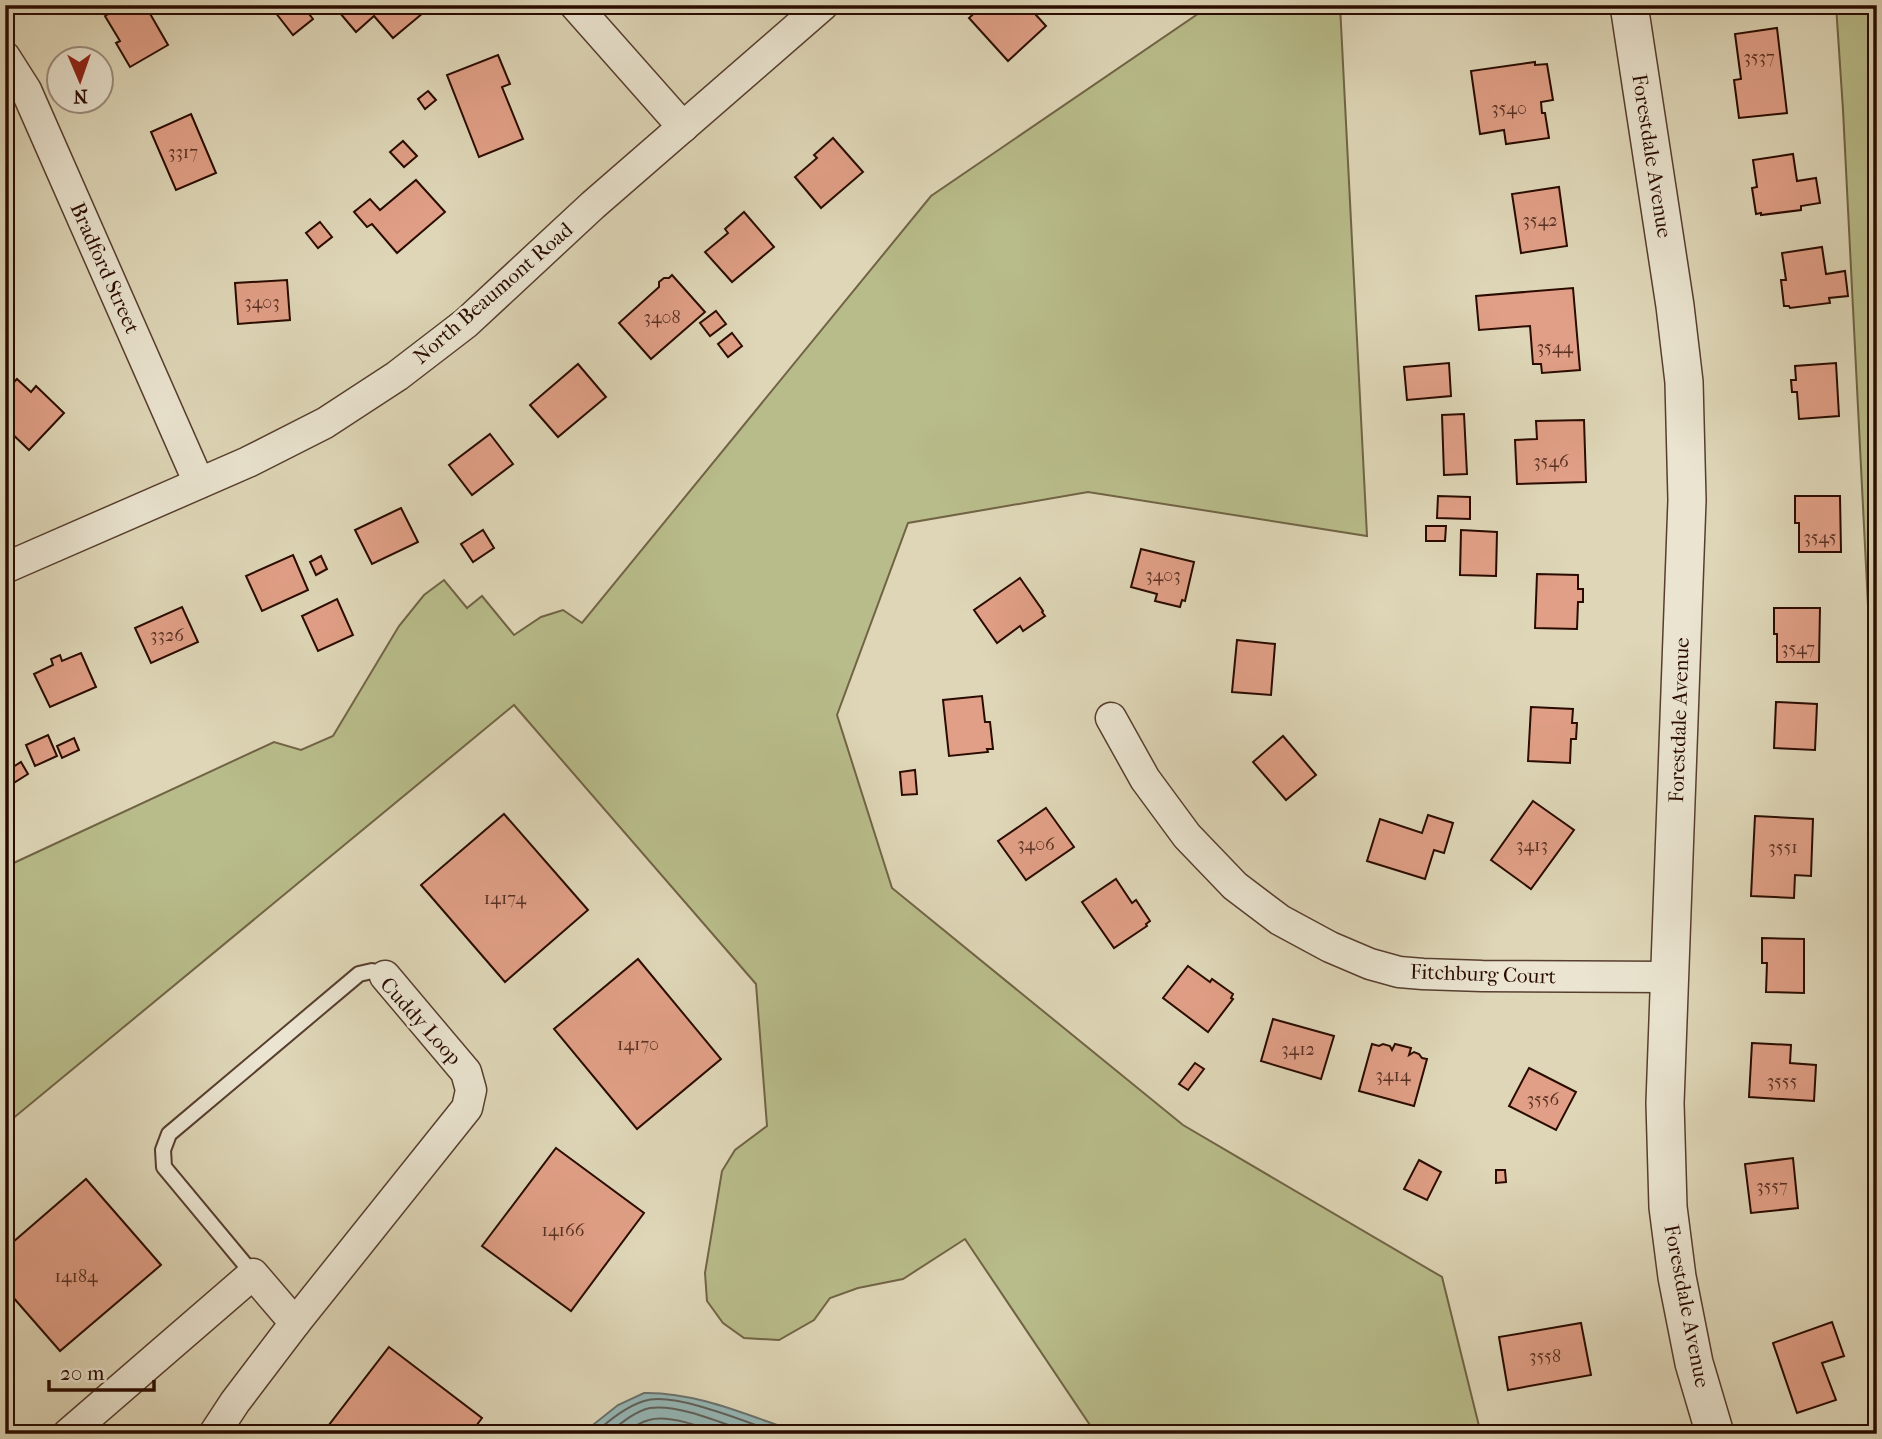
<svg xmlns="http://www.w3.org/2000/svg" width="1882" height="1439" font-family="'IM FELL French Canon',serif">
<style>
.green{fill:#b8bc8a;stroke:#716445;stroke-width:2}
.water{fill:#95b7b6;stroke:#6a726d;stroke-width:2}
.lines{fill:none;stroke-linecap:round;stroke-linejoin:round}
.shore{stroke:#60615b;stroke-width:2}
.building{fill:#e09f86;stroke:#2a0b00;stroke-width:2}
.service-casing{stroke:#573e2e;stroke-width:18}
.minor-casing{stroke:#573e2e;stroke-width:33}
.tertiary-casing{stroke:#573e2e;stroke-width:40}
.service{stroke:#eae4d0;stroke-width:14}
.minor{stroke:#eae4d0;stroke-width:30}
.tertiary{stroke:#eae4d0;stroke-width:37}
.labels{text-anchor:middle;stroke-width:6;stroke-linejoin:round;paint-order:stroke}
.number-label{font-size:18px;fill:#583022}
.street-label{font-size:21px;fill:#2a0b00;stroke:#eae4d0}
</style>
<rect width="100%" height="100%" fill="#ded6b7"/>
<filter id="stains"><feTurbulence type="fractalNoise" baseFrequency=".00286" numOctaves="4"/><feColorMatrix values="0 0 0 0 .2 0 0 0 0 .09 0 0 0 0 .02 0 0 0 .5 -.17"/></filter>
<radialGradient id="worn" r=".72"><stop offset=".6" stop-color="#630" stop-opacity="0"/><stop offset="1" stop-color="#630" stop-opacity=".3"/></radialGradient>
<!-- green -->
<g class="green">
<path d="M1211 5H1340L1367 536 1088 492 908 523 837 715 892 888 1183 1125 1442 1277 1481 1434H1096L965 1239 903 1279 858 1288 830 1298 814 1320 779 1340 744 1338 723 1323 707 1301 705 1273 722 1171 735 1150 767 1126 756 984 514 705 5 1125V867L274 742 301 750 333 736 399 626 424 595 444 580 467 608 482 596 514 635 541 617 563 610 582 623 931 196Z"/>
<path d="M1836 5H1877V784L1843 110Z"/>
</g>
<!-- water -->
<path class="water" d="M644 1393C699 1392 751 1417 803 1434H587L589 1428 618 1405Z"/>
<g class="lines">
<!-- shore -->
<g class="shore">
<path d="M594 1434C608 1421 625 1407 644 1401 674 1391 749 1423 780 1434"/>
<path d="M608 1434C620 1424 635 1411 650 1408 680 1404 724 1424 753 1434"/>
<path d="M625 1434C632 1428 640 1422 649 1420 668 1414 702 1427 720 1434"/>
</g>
</g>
<!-- building -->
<g class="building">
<path d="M124 5H145L168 45 130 67 116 43 120 41 105 16Z"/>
<path d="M283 5H302L313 19 293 35 275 12Z"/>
<path d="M426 5 429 8 393 38 374 16 356 32 334 6Z"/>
<path d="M983 5H1027L1046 26 1008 61 969 18Z"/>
<path d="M1777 28 1787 113 1739 118 1734 80 1741 79 1735 34Z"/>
<path d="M498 55 510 84 502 87 523 139 479 157 447 75Z"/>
<path d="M1535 62V65L1547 64 1553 100 1541 102 1542 113H1545L1549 138 1506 144 1504 130 1480 134 1471 71Z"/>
<path d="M428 91 436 100 425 109 418 99Z"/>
<path d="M191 114 216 173 176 190 151 132Z"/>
<path d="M833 138 863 172 821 208 795 177 817 158 814 155Z"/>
<path d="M403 141 417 156 404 167 390 152Z"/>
<path d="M1793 154 1797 181 1816 178 1820 203 1801 206V210L1761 215V213L1756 214 1752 188 1757 187 1753 160Z"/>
<path d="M416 180 445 212 397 253 372 224 367 227 354 212 370 199 380 210Z"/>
<path d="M1559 187 1567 246 1521 253 1512 194Z"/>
<path d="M744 212 774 247 732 282 705 252 728 233 725 229Z"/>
<path d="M320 222 332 237 318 248 306 233Z"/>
<path d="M1822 247 1826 274 1845 271 1848 296 1829 298 1830 303 1790 308 1789 306H1784L1781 280H1786L1782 253Z"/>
<path d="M672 275 705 312 651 359 619 323 659 287V282L664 278H669Z"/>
<path d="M287 280 290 320 238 324 235 283Z"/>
<path d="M1573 288 1580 370 1542 373 1541 364H1533L1530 326 1479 330 1476 296Z"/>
<path d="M716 311 726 324 710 336 700 323Z"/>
<path d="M732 333 742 346 728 357 718 344Z"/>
<path d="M1449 363 1451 396 1407 400 1404 367Z"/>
<path d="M1836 363 1839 416 1799 419 1797 392H1792L1791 380H1796L1795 366Z"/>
<path d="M578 364 606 397 558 437 530 405Z"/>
<path d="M17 379 31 392 36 386 64 413 29 450 5 427V418L10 414 5 409V391Z"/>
<path d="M1464 414 1467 474 1444 475 1442 415Z"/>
<path d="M1584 420 1586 482 1517 484 1515 440 1537 439 1536 421Z"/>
<path d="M490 434 513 464 472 495 449 465Z"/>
<path d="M1438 496 1470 497V519L1437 518Z"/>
<path d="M1795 496H1840L1841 552H1799V523H1795Z"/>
<path d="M401 508 418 542 372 564 355 530Z"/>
<path d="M1426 526H1446L1445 541H1426Z"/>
<path d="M483 530 494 548 473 562 461 544Z"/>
<path d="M1461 530 1497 532 1496 576 1460 575Z"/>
<path d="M1141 549 1194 562 1185 601 1182 600 1180 607 1155 601 1157 594 1131 587Z"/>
<path d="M293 555 308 590 262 611 246 576Z"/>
<path d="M321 556 327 569 316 575 310 562Z"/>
<path d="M1537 574 1578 575V589H1583V602H1578L1577 629 1535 628Z"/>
<path d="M1020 578 1043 611 1042 612 1045 616 1023 631 1020 626 997 643 974 610Z"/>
<path d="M337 599 353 635 318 651 302 616Z"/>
<path d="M182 607 198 642 151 663 135 628Z"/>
<path d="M1774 608H1820L1819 662H1777V634H1774Z"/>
<path d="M1237 640 1275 644 1271 695 1232 692Z"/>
<path d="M81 653 96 687 50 707 34 674 53 665 51 659 60 655 62 661Z"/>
<path d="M982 696 985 722H990L993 749H987L988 752 949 756 943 700Z"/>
<path d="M1776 702 1817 704 1815 750 1774 748Z"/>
<path d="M1531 707 1573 709 1572 723H1577L1576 739H1571L1570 763 1528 761Z"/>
<path d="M48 735 57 756 35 766 26 745Z"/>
<path d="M1283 736 1316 775 1286 800 1253 762Z"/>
<path d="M74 738 79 750 62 758 57 746Z"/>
<path d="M21 762 28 774 12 784 5 772Z"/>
<path d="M915 770 917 794 902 795 900 772Z"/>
<path d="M1533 801 1574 830 1531 889 1491 860Z"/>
<path d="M1046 808 1074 847 1026 880 998 841Z"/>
<path d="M504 814 588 910 505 982 421 885Z"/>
<path d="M1428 815 1453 823 1444 853 1434 850 1425 879 1367 861 1380 819 1422 833Z"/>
<path d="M1755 816 1813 819 1811 876 1795 875 1794 898 1751 896Z"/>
<path d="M1116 879 1132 903 1136 900 1150 921 1146 924 1147 926 1114 948 1082 902Z"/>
<path d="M1762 938 1804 939V993L1766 992 1767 963H1762Z"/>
<path d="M638 959 721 1059 637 1129 554 1029Z"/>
<path d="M1188 966 1210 982 1212 979 1233 994 1231 998 1233 999 1208 1032 1163 998Z"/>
<path d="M1273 1019 1334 1036 1321 1079 1261 1061Z"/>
<path d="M1752 1043 1791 1045 1790 1063 1816 1065 1814 1101 1749 1097Z"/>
<path d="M1372 1044 1379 1046 1383 1044 1390 1046 1392 1050 1395 1044 1411 1048 1409 1055 1414 1052 1419 1054 1422 1058 1427 1059 1414 1106 1359 1091Z"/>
<path d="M1195 1063 1204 1069 1188 1090 1179 1084Z"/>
<path d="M1529 1068 1576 1092 1556 1130 1509 1106Z"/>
<path d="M556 1148 644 1213 571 1311 482 1246Z"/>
<path d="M1793 1158 1798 1208 1751 1213 1745 1164Z"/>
<path d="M1419 1160 1441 1172 1427 1200 1404 1189Z"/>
<path d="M1496 1170H1505L1506 1182 1496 1183Z"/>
<path d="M86 1179 161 1265 60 1351 5 1288V1249Z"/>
<path d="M1832 1322 1844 1356 1822 1363 1836 1400 1797 1413 1773 1343Z"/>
<path d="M1581 1323 1591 1375 1508 1390 1499 1337Z"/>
<path d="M389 1347 482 1418 470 1434H322Z"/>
</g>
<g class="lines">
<defs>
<path id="service" d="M253 1274 164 1167 163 1150 169 1134 359 974 372 971 385 976"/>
<g id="minor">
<path d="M575 5 683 127"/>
<path d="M5 57 26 90 199 483"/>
<path d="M5 568 248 462 325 423 397 376 466 323 593 205 823 5"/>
<path d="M1111 718 1145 779 1187 836 1235 886 1280 920 1330 947 1370 964 1399 972 1423 974 1482 976 1669 977"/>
<path d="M68 1434 253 1274 295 1323"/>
<path d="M214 1434 235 1402 295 1323 467 1108 471 1090 466 1072 385 976"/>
</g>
<path id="tertiary" d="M1629 5 1675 306 1684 382 1687 500 1665 1103 1668 1207 1677 1277 1694 1363 1715 1434"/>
</defs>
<!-- service casing -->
<use href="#service" class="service-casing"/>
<!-- minor casing -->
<use href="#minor" class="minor-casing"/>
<!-- tertiary casing -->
<use href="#tertiary" class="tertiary-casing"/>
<!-- service -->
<use href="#service" class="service"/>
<!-- minor -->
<use href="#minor" class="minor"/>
<!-- tertiary -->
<use href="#tertiary" class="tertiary"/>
</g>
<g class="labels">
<!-- number labels -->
<g class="number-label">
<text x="1759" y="63">3537</text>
<text x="1509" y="114">3540</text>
<text x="183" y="158">3317</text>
<text x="1540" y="226">3542</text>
<text x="262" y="308">3403</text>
<text x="662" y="323">3408</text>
<text x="1555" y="353">3544</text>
<text x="1551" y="467">3546</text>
<text x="1820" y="543">3545</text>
<text x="1163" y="581">3403</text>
<text x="167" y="641">3326</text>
<text x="1798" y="654">3547</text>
<text x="1036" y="850">3406</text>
<text x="1532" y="851">3413</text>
<text x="1783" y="853">3551</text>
<text x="505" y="904">14174</text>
<text x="638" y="1050">14170</text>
<text x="1298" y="1055">3412</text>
<text x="1393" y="1081">3414</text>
<text x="1782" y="1087">3555</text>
<text x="1543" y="1105">3556</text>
<text x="1772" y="1192">3557</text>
<text x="563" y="1236">14166</text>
<text x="76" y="1282">14184</text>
<text x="1545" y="1362">3558</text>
</g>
<!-- street labels -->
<g class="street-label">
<text transform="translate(1652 156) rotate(81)" y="7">Forestdale Avenue</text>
<text transform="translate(105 268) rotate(66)" y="7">Bradford Street</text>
<text transform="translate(493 293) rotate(-41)" y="7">North Beaumont Road</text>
<text transform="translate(1679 720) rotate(-88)" y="7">Forestdale Avenue</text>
<text transform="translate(1483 974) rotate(2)" y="7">Fitchburg Court</text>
<text transform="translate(421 1021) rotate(48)" y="7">Cuddy Loop</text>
<text transform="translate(1687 1306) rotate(79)" y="7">Forestdale Avenue</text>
</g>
</g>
<!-- margin -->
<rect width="1882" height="1439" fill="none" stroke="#ded6b7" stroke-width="28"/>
<rect x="7" y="7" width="1868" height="1425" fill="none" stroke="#2a0b00" stroke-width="3.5"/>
<rect x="14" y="14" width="1854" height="1411" fill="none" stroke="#2a0b00" stroke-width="2"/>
<!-- north arrow -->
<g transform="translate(80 80) rotate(178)"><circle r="33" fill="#eae4d0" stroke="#9d8d7d" stroke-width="2"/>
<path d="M0-5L12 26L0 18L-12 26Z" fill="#8f2418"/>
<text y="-10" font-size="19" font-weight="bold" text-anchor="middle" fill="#2a0b00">N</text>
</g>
<!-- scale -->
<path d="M49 1380v10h105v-10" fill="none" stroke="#2a0b00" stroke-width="3.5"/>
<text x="60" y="1380" font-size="21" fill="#2a0b00" stroke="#eae4d0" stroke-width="5" paint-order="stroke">20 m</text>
<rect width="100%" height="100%" filter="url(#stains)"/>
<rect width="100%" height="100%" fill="url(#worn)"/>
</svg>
